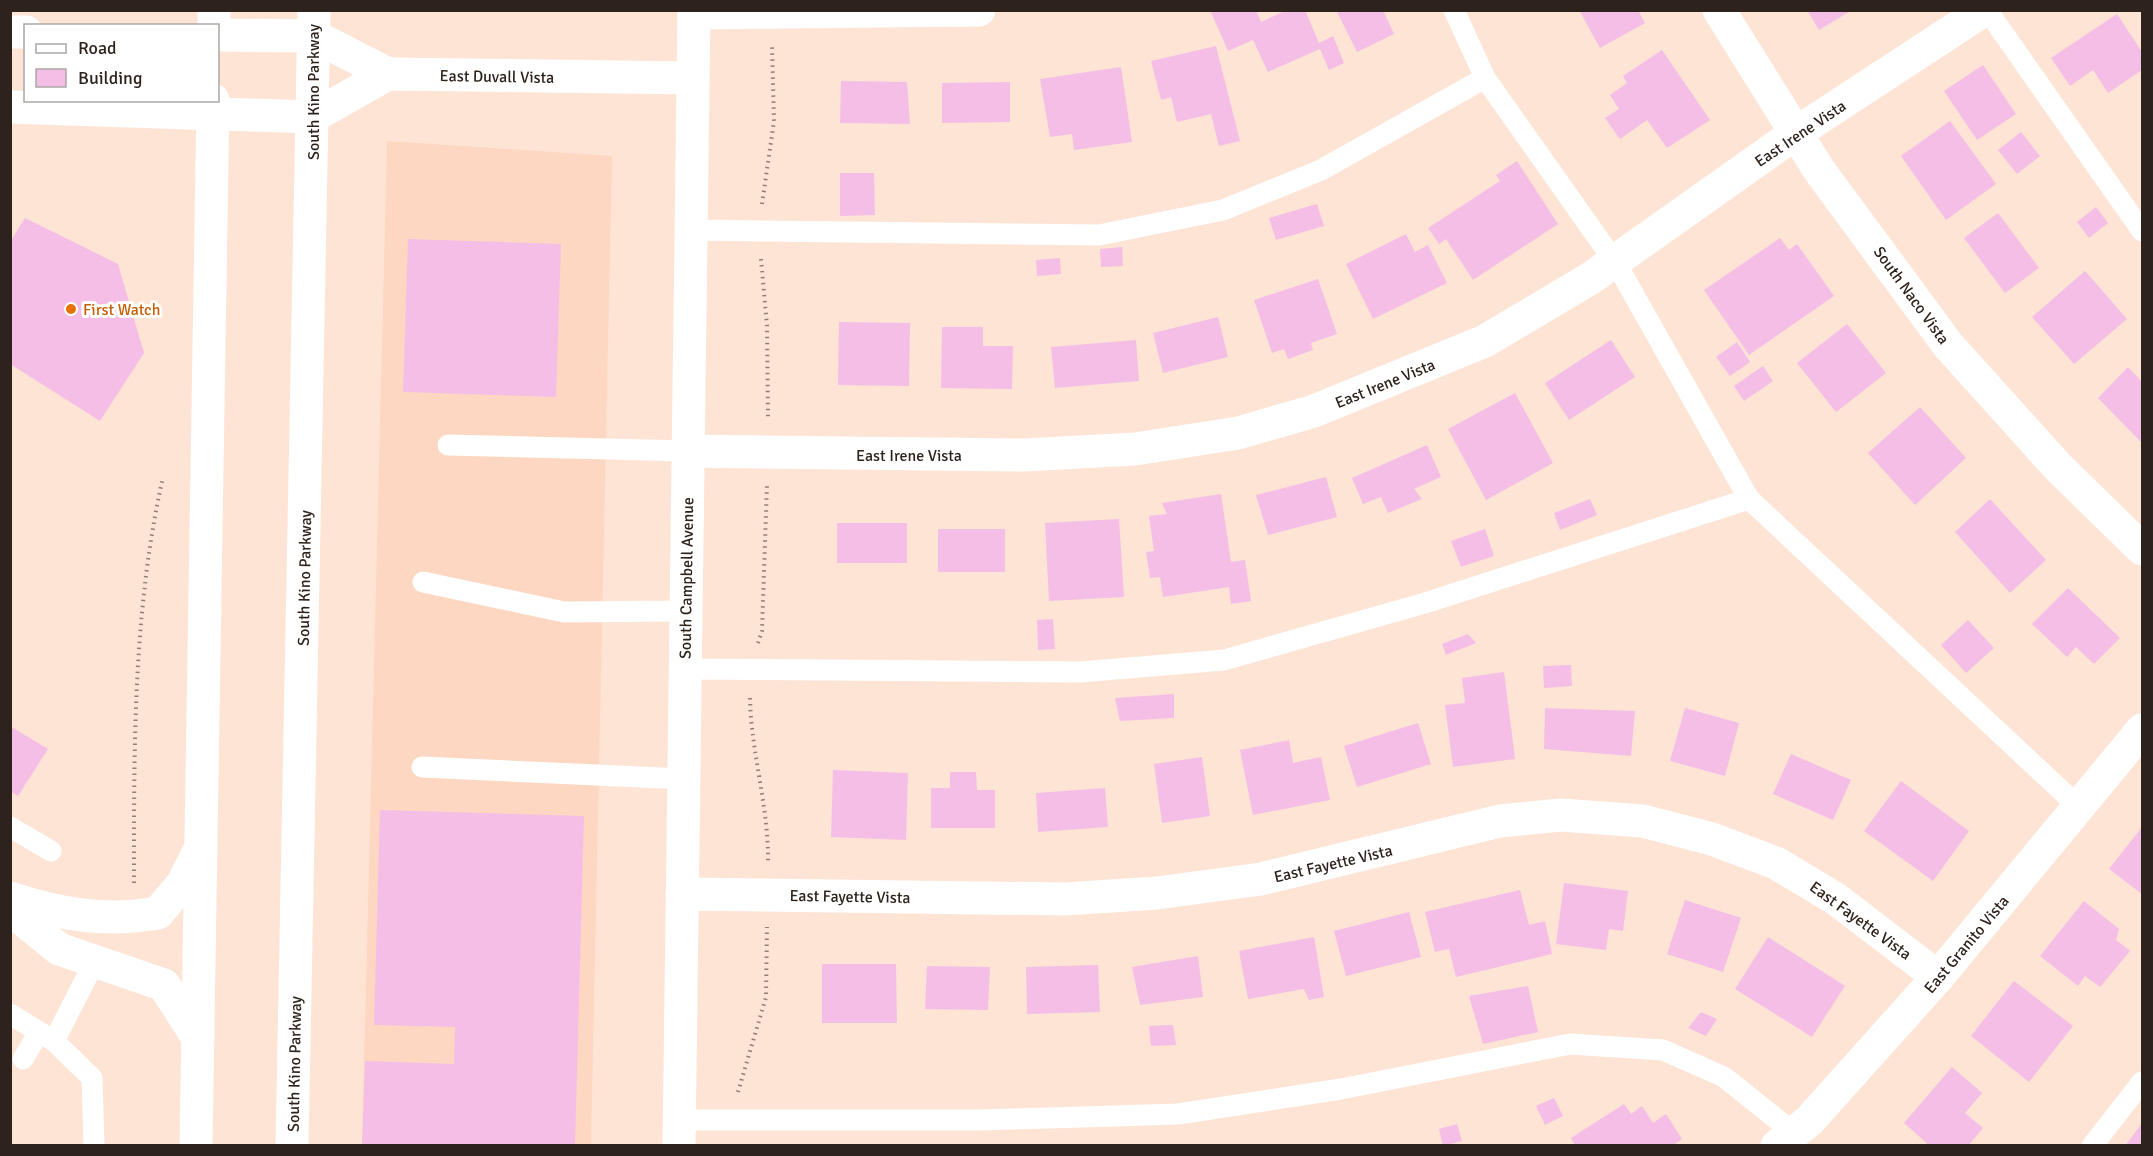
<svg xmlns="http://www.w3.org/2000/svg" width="2153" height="1156" font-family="Signika,sans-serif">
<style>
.built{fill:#fdd7c1}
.building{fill:#f5bee7}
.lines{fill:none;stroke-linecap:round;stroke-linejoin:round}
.path{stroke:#927f75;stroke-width:4;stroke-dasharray:1.5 4.5;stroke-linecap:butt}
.lane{stroke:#fff;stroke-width:21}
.street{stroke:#fff;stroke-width:33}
.primary{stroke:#fff;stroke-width:33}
.food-dot{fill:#e8710a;stroke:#fff;stroke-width:2}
.labels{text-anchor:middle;stroke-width:6;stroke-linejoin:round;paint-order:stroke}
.street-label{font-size:16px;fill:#2e221c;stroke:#fff}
.food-label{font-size:16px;fill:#c56008;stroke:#fff;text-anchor:start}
</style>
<rect width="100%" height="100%" fill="#fde4d5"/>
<!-- built -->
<path class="built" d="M387 141 612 156 591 1145 362 1146Z"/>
<!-- building -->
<g class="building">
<path d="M1210 10H1256L1261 22 1287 10H1305L1319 43 1333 36 1344 63 1329 70 1320 49 1268 72 1253 40 1228 51Z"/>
<path d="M1336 10H1383L1394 34 1357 52Z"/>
<path d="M1579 10H1638L1645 23 1600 48Z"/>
<path d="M1807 10H1852L1819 30Z"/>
<path d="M2117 14 2142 52V70L2108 93 2093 70 2070 86 2051 58Z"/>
<path d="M1216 46 1240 141 1219 146 1211 114 1177 122 1171 97 1161 100 1151 61Z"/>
<path d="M1662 50 1710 120 1667 148 1647 120 1620 139 1605 118 1619 109 1610 95 1627 83 1623 76Z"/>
<path d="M1983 65 2016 114 1977 140 1944 91Z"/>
<path d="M1121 67 1132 142 1074 150 1072 134 1050 137 1040 79Z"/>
<path d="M841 81 907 82 910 124 840 123Z"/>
<path d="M1010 82V122L942 123V83Z"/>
<path d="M1950 121 1996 184 1946 220 1901 156Z"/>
<path d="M2021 132 2040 156 2017 174 1998 150Z"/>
<path d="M1517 161 1558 224 1473 280 1446 239 1439 244 1428 228 1500 181 1496 175Z"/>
<path d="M840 173H874L875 215 840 216Z"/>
<path d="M1317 204 1324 226 1276 240 1269 218Z"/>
<path d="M2096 207 2108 223 2089 238 2077 222Z"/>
<path d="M1998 213 2039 268 2005 293 1964 238Z"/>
<path d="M25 218 118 264 144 353 100 421 10 364V242Z"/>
<path d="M1406 234 1415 252 1428 245 1447 283 1373 319 1346 264Z"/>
<path d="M1780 238 1789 250 1797 244 1834 296 1749 355 1704 290Z"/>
<path d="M408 239 561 244 556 397 403 392Z"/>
<path d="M1122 247 1123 266 1101 267 1100 249Z"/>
<path d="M1060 258 1061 274 1037 276 1036 260Z"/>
<path d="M2085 271 2127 319 2074 364 2032 317Z"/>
<path d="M1318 279 1337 334 1311 343 1313 350 1288 359 1284 349 1272 353 1254 300Z"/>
<path d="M1218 317 1228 357 1163 373 1153 333Z"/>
<path d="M839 322 910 323 909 386 838 385Z"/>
<path d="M1847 324 1886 373 1836 412 1797 363Z"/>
<path d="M942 327H983V346H1013L1012 389 941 388Z"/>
<path d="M1136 340 1139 381 1055 388 1051 347Z"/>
<path d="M1611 340 1635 377 1569 420 1545 383Z"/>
<path d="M1737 342 1750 362 1730 376 1716 357Z"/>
<path d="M1763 366 1773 381 1744 401 1734 386Z"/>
<path d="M2128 367 2142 382V443L2098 398Z"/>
<path d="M1515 393 1553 463 1486 500 1448 429Z"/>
<path d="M1920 407 1966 458 1915 505 1868 453Z"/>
<path d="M1427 445 1441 477 1414 489 1422 499 1388 513 1381 497 1363 504 1352 478Z"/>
<path d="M1326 477 1337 517 1268 535 1256 495Z"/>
<path d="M1221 494 1231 562 1245 560 1251 601 1231 604 1229 587 1163 597 1160 577 1150 578 1146 552 1154 551 1149 516 1167 514 1162 503Z"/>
<path d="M1590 499 1597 515 1560 530 1554 513Z"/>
<path d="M1990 499 2046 560 2010 593 1955 532Z"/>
<path d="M1119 519 1124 597 1049 601 1045 523Z"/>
<rect x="837" y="523" width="70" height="40"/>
<rect x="938" y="529" width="67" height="43"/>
<path d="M1485 529 1494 556 1461 567 1451 541Z"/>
<path d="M2068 588 2120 638 2094 664 2076 647 2067 657 2032 624Z"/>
<path d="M1053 619 1055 649 1038 650 1037 620Z"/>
<path d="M1968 620 1994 648 1966 673 1941 645Z"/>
<path d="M1468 634 1476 643 1446 655 1442 644Z"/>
<path d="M1571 665 1572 686 1544 688 1543 666Z"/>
<path d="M1504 672 1515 759 1453 767 1445 705 1465 703 1462 678Z"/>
<path d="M1174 694V718L1120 721 1115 698Z"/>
<path d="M1545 708 1635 711 1631 756 1544 749Z"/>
<path d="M1685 708 1739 723 1725 776 1670 761Z"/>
<path d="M1418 723 1431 764 1357 787 1344 746Z"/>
<path d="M10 726 48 749 18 796 10 791Z"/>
<path d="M1289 740 1293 763 1321 757 1330 800 1253 815 1240 750Z"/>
<path d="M1791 754 1851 780 1833 820 1773 794Z"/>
<path d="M1202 757 1210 816 1162 823 1154 764Z"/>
<path d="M833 770 908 773 906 840 831 837Z"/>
<path d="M950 772H976L977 790H995V828H931V788H950Z"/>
<path d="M1901 781 1969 831 1933 881 1864 831Z"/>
<path d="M1105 788 1108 827 1038 832 1036 793Z"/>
<path d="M380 810 584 816 575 1146H362L365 1061 454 1064 455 1027 374 1025Z"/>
<path d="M2142 827V894L2109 869Z"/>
<path d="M1564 883 1628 891 1623 931 1609 929 1606 950 1556 944Z"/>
<path d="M1520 890 1529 925 1545 921 1552 954 1456 977 1449 949 1435 952 1425 912Z"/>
<path d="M1685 900 1741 918 1723 972 1667 954Z"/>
<path d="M2084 901 2119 929 2116 940 2130 951 2100 987 2085 976 2078 986 2040 956Z"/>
<path d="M1409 912 1421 957 1346 976 1334 931Z"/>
<path d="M1314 937 1324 997 1309 1000 1304 989 1248 999 1239 951Z"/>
<path d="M1768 937 1845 986 1812 1037 1735 989Z"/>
<path d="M1198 956 1203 997 1140 1005 1132 967Z"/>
<path d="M822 964H896L897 1023H822Z"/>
<path d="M1098 965 1100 1012 1027 1014 1026 967Z"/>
<path d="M927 966 990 967 988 1010 925 1009Z"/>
<path d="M2014 981 2073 1026 2029 1082 1971 1036Z"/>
<path d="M1528 986 1538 1032 1483 1044 1469 996Z"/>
<path d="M1701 1012 1717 1019 1706 1036 1688 1028Z"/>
<path d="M1173 1025 1176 1045 1151 1046 1149 1026Z"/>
<path d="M1952 1067 1982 1093 1965 1113 1983 1128 1968 1146H1930L1904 1123Z"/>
<path d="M1554 1098 1563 1116 1545 1125 1536 1106Z"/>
<path d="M1624 1104 1631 1114 1642 1106 1653 1123 1666 1114 1682 1139 1672 1146H1575L1571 1138Z"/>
<path d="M2142 1123V1146H2125Z"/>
<path d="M1457 1124 1462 1141 1443 1146 1439 1129Z"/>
</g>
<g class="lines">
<!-- path -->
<g class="path">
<path d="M762 204 774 121 772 44"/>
<path d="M761 259 767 326 768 419"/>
<path d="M758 643 762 631 767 484"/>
<path d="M750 698C751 753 769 807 768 863"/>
<path d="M134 883C134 747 133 610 163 477"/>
<path d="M738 1092 766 997 767 927"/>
</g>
<!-- lane -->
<g class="lane">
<path d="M1454 10 1485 78 1617 265 1749 499 2080 808"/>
<path d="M1987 10 2142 231"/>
<path d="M690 230 1099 235 1223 210 1321 170 1485 78"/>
<path d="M448 445 687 451"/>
<path d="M423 582 564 612 686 611"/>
<path d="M685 669 1080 672 1224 660 1425 603 1749 499"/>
<path d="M422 767 684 779"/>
<path d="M10 827 51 851"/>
<path d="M10 1014 54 1041 92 1078 94 1146"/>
<path d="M54 1041 95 961"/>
<path d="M23 1059 39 1032"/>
<path d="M680 1120H979L1178 1114 1341 1089 1570 1044 1663 1050 1724 1077 1794 1133"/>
<path d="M2092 1146 2142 1082"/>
</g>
<!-- street -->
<g class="street">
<path d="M1719 10 1819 170 1948 345 2059 468 2142 549"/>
<path d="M694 13 979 10"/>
<path d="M10 32H26"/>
<path d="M218 35 314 36 388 74"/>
<path d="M10 107 312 117 388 74 693 78"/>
<path d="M687 451 1024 455 1135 449 1238 433 1314 411 1485 341 1591 278 1796 133 1984 10"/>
<path d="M682 894 1065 899 1157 893 1261 879 1500 821 1561 815 1643 821 1712 839 1776 863 1836 899 1938 977"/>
<path d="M10 898C61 915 105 922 158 913L183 883 201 847"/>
<path d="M10 909 59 949 164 985 198 1038"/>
<path d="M679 1146 694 10"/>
<path d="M1777 1146 1809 1121 1938 977 2142 730"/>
</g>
<!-- primary -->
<g class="primary">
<path d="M214 26V10"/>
<path d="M196 1146 213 100"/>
<path d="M292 1146 314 10"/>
</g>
</g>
<!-- markers -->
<circle class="food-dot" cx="71" cy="309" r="6"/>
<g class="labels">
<!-- street labels -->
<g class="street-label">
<text transform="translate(497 76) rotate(1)" y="6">East Duvall Vista</text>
<text transform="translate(313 92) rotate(-90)" y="6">South Kino Parkway</text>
<text transform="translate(1800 133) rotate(-34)" y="6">East Irene Vista</text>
<text transform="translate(1912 295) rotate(54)" y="6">South Naco Vista</text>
<text transform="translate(1385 383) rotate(-22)" y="6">East Irene Vista</text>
<text x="909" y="461">East Irene Vista</text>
<text transform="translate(304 578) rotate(-89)" y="6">South Kino Parkway</text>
<text transform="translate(686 578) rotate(-89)" y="6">South Campbell Avenue</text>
<text transform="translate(1333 863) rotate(-13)" y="6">East Fayette Vista</text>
<text transform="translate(850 896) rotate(1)" y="6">East Fayette Vista</text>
<text transform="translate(1861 920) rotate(36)" y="6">East Fayette Vista</text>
<text transform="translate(1966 944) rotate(-50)" y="6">East Granito Vista</text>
<text transform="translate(294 1064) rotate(-89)" y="6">South Kino Parkway</text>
</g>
<!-- food labels -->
<g class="food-label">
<text x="83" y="315">First Watch</text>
</g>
</g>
<!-- border -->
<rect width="2153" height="1156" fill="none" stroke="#2e221c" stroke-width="24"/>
<!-- legend -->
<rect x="24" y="24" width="195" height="78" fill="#ffffff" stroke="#aba7a4" stroke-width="1.5"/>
<rect x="36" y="44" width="30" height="9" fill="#ffffff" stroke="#aba7a4" stroke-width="1.5"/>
<text x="78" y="54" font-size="18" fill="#2e221c">Road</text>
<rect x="36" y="69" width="30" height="18" fill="#f5bee7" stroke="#aba7a4" stroke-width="1.5"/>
<text x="78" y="84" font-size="18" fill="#2e221c">Building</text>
</svg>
